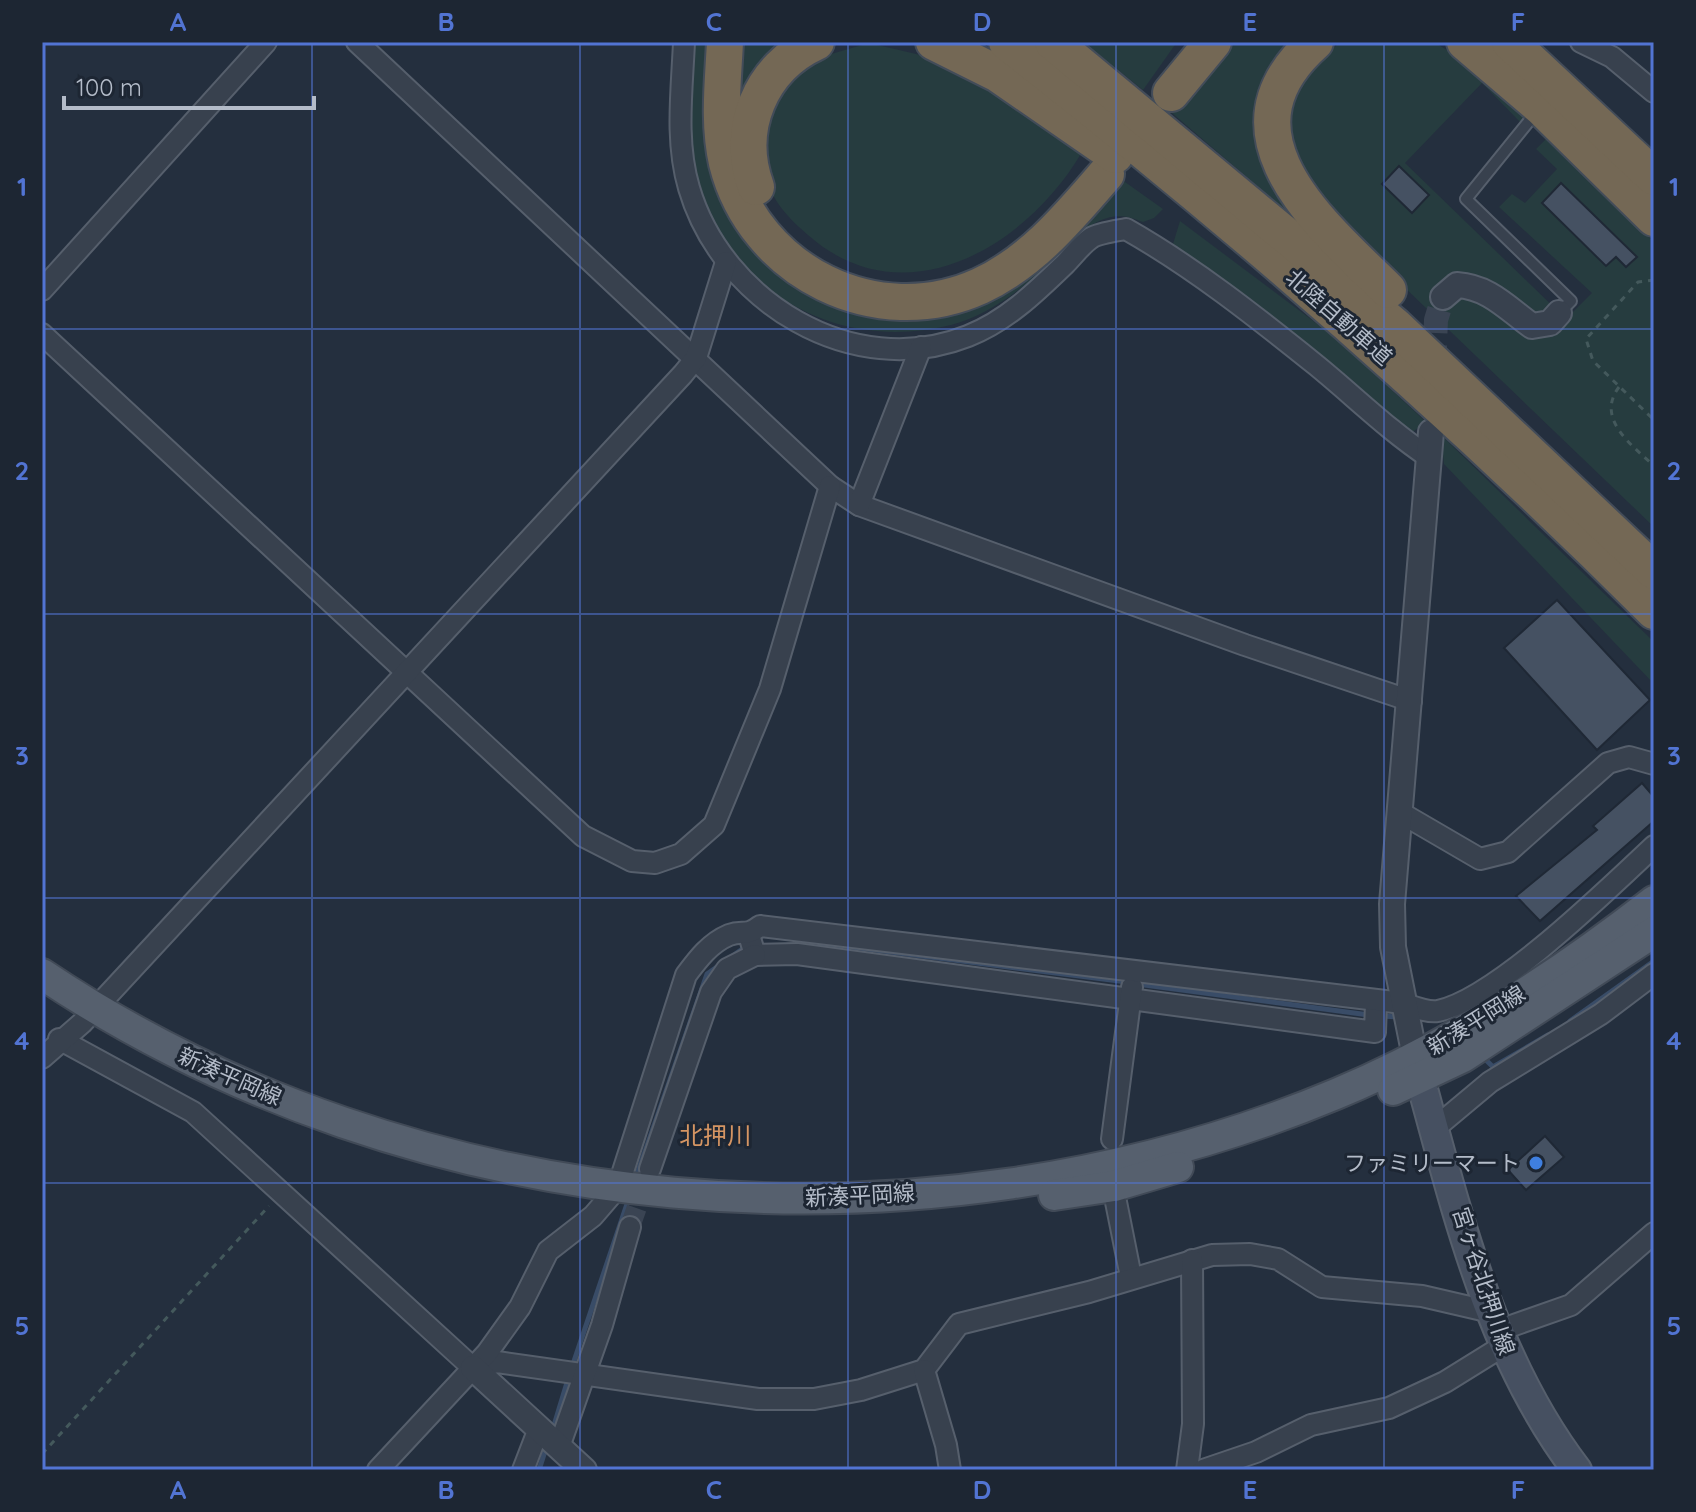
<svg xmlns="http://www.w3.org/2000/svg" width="1696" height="1512" font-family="Quicksand,'Noto Sans JP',sans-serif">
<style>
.green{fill:#263c3f;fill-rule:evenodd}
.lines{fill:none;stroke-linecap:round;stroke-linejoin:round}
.stream{stroke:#394c67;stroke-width:5}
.building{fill:#455162;stroke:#1f2835;stroke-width:2}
.minor-tunnel{stroke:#3a4453;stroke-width:20;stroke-dasharray:20 10;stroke-linecap:butt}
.tertiary-tunnel{stroke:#3a4453;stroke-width:24;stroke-dasharray:24 12;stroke-linecap:butt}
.service-casing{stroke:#565f6c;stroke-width:14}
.minor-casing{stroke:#565f6c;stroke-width:24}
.tertiary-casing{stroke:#565f6c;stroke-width:28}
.secondary-casing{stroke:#565f6c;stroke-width:32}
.primary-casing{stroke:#414a57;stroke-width:34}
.motorway-casing{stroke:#434c59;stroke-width:40}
.path{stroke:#44595c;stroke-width:3;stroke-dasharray:6 6;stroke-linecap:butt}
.service{stroke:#38414e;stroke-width:10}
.minor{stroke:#38414e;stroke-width:20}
.tertiary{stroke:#38414e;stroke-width:24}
.secondary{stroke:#465061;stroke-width:28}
.primary{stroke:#56606e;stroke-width:30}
.motorway{stroke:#746855;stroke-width:36}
.grid{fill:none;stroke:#5274d3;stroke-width:2;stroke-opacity:0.55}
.shop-dot{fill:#3f7fe0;stroke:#1d2633;stroke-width:3}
.labels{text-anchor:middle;stroke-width:6;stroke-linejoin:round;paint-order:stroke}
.street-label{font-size:22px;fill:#b4bcc9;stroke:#1d2633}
.poi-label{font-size:22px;fill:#b4bcc9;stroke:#1d2633;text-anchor:end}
.neighbourhood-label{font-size:24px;fill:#d59563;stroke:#1d2633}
.neatline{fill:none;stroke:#5274d3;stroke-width:3}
.grid-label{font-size:26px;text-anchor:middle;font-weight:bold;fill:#5274d3}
</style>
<rect width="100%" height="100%" fill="#242f3e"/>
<!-- green -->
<g class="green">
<path d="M696 42H710L742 224 916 317 1118 177 1163 209 1154 218 1143 222C1123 214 1112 214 1093 224 1051 261 1008 310 951 325 867 346 783 319 730 250 722 239 710 227 705 215 686 163 681 96 696 42Z"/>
<path d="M735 42H793L740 114Z"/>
<path d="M1083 42H1177L1143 90Z"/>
<path d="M1234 42H1301L1274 79 1312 233 1172 113Z"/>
<path d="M1342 42H1434L1474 67 1654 242V527L1326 212C1316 195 1303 177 1295 159 1277 117 1306 63 1342 42ZM1482 83 1521 123 1526 118 1546 139 1536 149 1557 169 1525 203 1512 194 1499 207 1592 293 1566 319 1405 163ZM1399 167 1429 195 1413 212H1412ZM1561 183 1636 257 1626 267 1616 257 1606 266 1542 203Z"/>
<path d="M869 43 933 58 974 75 1082 152C1028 245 905 321 808 235 787 217 766 195 764 165 763 143 769 119 771 98L814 59Z"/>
<path d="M1180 221 1336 338 1426 422 1410 434 1334 367 1173 244Z"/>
<path d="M1441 435 1654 642V684L1444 464Z"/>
</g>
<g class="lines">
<!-- stream -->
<g class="stream">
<path d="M820 943 1127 982"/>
<path d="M1137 984 1369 1015"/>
<path d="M1379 1016 1401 1017"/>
<path d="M1570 1021 1654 961"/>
<path d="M1483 1057 1493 1067 1548 1035"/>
<path d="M636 1177 707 974 748 945"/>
<path d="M572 1367 629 1198"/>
<path d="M552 1432 569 1376"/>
<path d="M539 1470 547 1445"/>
</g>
</g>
<!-- building -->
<g class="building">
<path d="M1399 166 1429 195 1412 213 1382 184Z"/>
<path d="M1561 183 1637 257 1626 267 1616 257 1606 266 1542 203Z"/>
<path d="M1557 600 1650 700 1597 750 1504 648Z"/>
<path d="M1642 783 1654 797V821L1540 921 1516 896 1597 830 1593 826Z"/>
<path d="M1545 1136 1564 1157 1526 1190 1508 1170Z"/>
</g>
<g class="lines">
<!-- minor-tunnel -->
<path class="minor-tunnel" d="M630 1227 648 1176"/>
<!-- tertiary-tunnel -->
<path class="tertiary-tunnel" d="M1434 369 1436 320 1443 297"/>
<defs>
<path id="service" d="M1538 110 1466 199 1571 301 1559 313"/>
<g id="minor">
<path d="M357 42 830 486 859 505 1245 645 1411 701"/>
<path d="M684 42C682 90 675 141 689 188 722 301 852 382 968 336 1006 321 1035 293 1065 264 1073 256 1081 245 1091 238 1099 233 1115 231 1126 229 1193 267 1255 316 1316 365 1354 396 1388 430 1430 458"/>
<path d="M1581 42 1612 57 1654 92"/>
<path d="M42 290 266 42"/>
<path d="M42 334 583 836 632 861 655 863 681 854 714 825 770 689 830 486"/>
<path d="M859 505 921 347"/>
<path d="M1401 813 1480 859 1508 852 1608 763 1629 757 1654 764"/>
<path d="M749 935 755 955 797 954 1375 1032 1376 1003"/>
<path d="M59 1039 193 1112 473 1368"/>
<path d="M42 1058 82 1023 683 374 696 358 726 262"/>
<path d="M1435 1128 1490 1082 1601 1014 1654 974"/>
<path d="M1112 1139 1132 987"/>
<path d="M650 1169 711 992 727 969 755 955"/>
<path d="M1116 1202 1131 1277"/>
<path d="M1497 1331 1571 1305 1654 1233"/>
<path d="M473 1368 497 1362 758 1399H814L861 1390 924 1370 959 1324 1089 1292 1212 1255 1250 1254 1278 1259 1322 1287 1422 1296 1491 1312"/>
<path d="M924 1370 946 1445 950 1470"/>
<path d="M559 1447 602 1325 630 1227"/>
<path d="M378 1470 487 1353 520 1307 548 1251 593 1216 618 1187 686 975C698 959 710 943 729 935 743 930 746 937 760 926L1402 1003C1412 1006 1427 1013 1438 1011 1496 999 1608 889 1654 846"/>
<path d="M523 1470 538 1431"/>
<path d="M1187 1470 1193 1424 1192 1260"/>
<path d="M1203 1470 1256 1452 1311 1425 1389 1408 1445 1382 1503 1346"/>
</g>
<g id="tertiary">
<path d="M1443 297 1457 285C1489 287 1507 308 1532 326L1550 323 1559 313"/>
<path d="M1418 1072 1393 947 1392 904 1431 432"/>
<path d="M473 1368 584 1470"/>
</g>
<path id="secondary" d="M1420 1078C1457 1213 1491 1358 1577 1470"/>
<g id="primary">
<path d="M42 974C415 1224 922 1267 1336 1094 1447 1048 1559 975 1654 901"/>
<path d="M1393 1090 1463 1057 1654 932"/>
<path d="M1054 1195 1114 1186 1178 1167"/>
</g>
<g id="motorway">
<path d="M725 42C723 82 718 123 727 163 754 272 877 333 980 286 1032 262 1069 217 1106 174"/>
<path d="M934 42 998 74 1115 155"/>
<path d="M1007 42C1234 219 1451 408 1654 611"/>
<path d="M1053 42 1395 326 1654 571"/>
<path d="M1315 42C1211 134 1321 224 1388 290"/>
<path d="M1465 42 1541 107 1654 218"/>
<path d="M1510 42 1654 177"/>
<path d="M1171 93 1213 42"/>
<path d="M756 187C735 129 760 68 816 42"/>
</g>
</defs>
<!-- service casing -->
<use href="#service" class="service-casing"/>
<!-- minor casing -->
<use href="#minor" class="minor-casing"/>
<!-- tertiary casing -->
<use href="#tertiary" class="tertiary-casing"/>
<!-- secondary casing -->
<use href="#secondary" class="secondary-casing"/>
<!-- primary casing -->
<use href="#primary" class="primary-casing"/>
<!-- motorway casing -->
<use href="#motorway" class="motorway-casing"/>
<!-- path -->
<g class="path">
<path d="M1654 280 1638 282 1586 339 1593 361 1654 420"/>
<path d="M1619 387C1595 419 1632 445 1654 466"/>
<path d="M42 1454 269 1206"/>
</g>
<!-- service -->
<use href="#service" class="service"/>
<!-- minor -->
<use href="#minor" class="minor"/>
<!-- tertiary -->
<use href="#tertiary" class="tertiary"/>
<!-- secondary -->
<use href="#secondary" class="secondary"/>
<!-- primary -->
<use href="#primary" class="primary"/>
<!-- motorway -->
<use href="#motorway" class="motorway"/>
</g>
<!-- grid -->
<path class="grid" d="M312 42V1470M580 42V1470M848 42V1470M1116 42V1470M1384 42V1470M42 329H1654M42 614H1654M42 898H1654M42 1183H1654"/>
<!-- markers -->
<circle class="shop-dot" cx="1536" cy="1163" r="8"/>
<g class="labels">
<!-- street labels -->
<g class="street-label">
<text transform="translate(1339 317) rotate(41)" y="8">北陸自動車道</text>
<text transform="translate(1476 1020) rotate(-32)" y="8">新湊平岡線</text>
<text transform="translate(230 1076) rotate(24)" y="8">新湊平岡線</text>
<text transform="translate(860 1195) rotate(-3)" y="8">新湊平岡線</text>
<text transform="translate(1484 1281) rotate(72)" y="8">宮ヶ谷北押川線</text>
</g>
<!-- poi labels -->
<g class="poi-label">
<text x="1520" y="1171">ファミリーマート</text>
</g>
<!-- neighbourhood labels -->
<g class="neighbourhood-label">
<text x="715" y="1144">北押川</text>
</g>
</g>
<!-- border -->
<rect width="1696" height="1512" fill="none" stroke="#1d2633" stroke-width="88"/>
<!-- scale -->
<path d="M64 96v12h250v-12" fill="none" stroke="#b4bcc9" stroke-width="4"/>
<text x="76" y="96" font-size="24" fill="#b4bcc9" stroke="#1d2633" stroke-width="6" paint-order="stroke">100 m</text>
<rect x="44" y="44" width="1608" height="1424" class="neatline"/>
<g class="grid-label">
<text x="178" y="31">A</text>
<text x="446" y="31">B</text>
<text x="714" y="31">C</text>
<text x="982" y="31">D</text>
<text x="1250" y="31">E</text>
<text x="1518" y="31">F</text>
<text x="22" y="196">1</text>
<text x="1674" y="196">1</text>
<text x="22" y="480">2</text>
<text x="1674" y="480">2</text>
<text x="22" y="765">3</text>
<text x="1674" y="765">3</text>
<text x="22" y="1050">4</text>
<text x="1674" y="1050">4</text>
<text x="22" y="1335">5</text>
<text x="1674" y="1335">5</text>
<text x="178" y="1499">A</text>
<text x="446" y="1499">B</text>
<text x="714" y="1499">C</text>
<text x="982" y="1499">D</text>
<text x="1250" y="1499">E</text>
<text x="1518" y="1499">F</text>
</g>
</svg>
